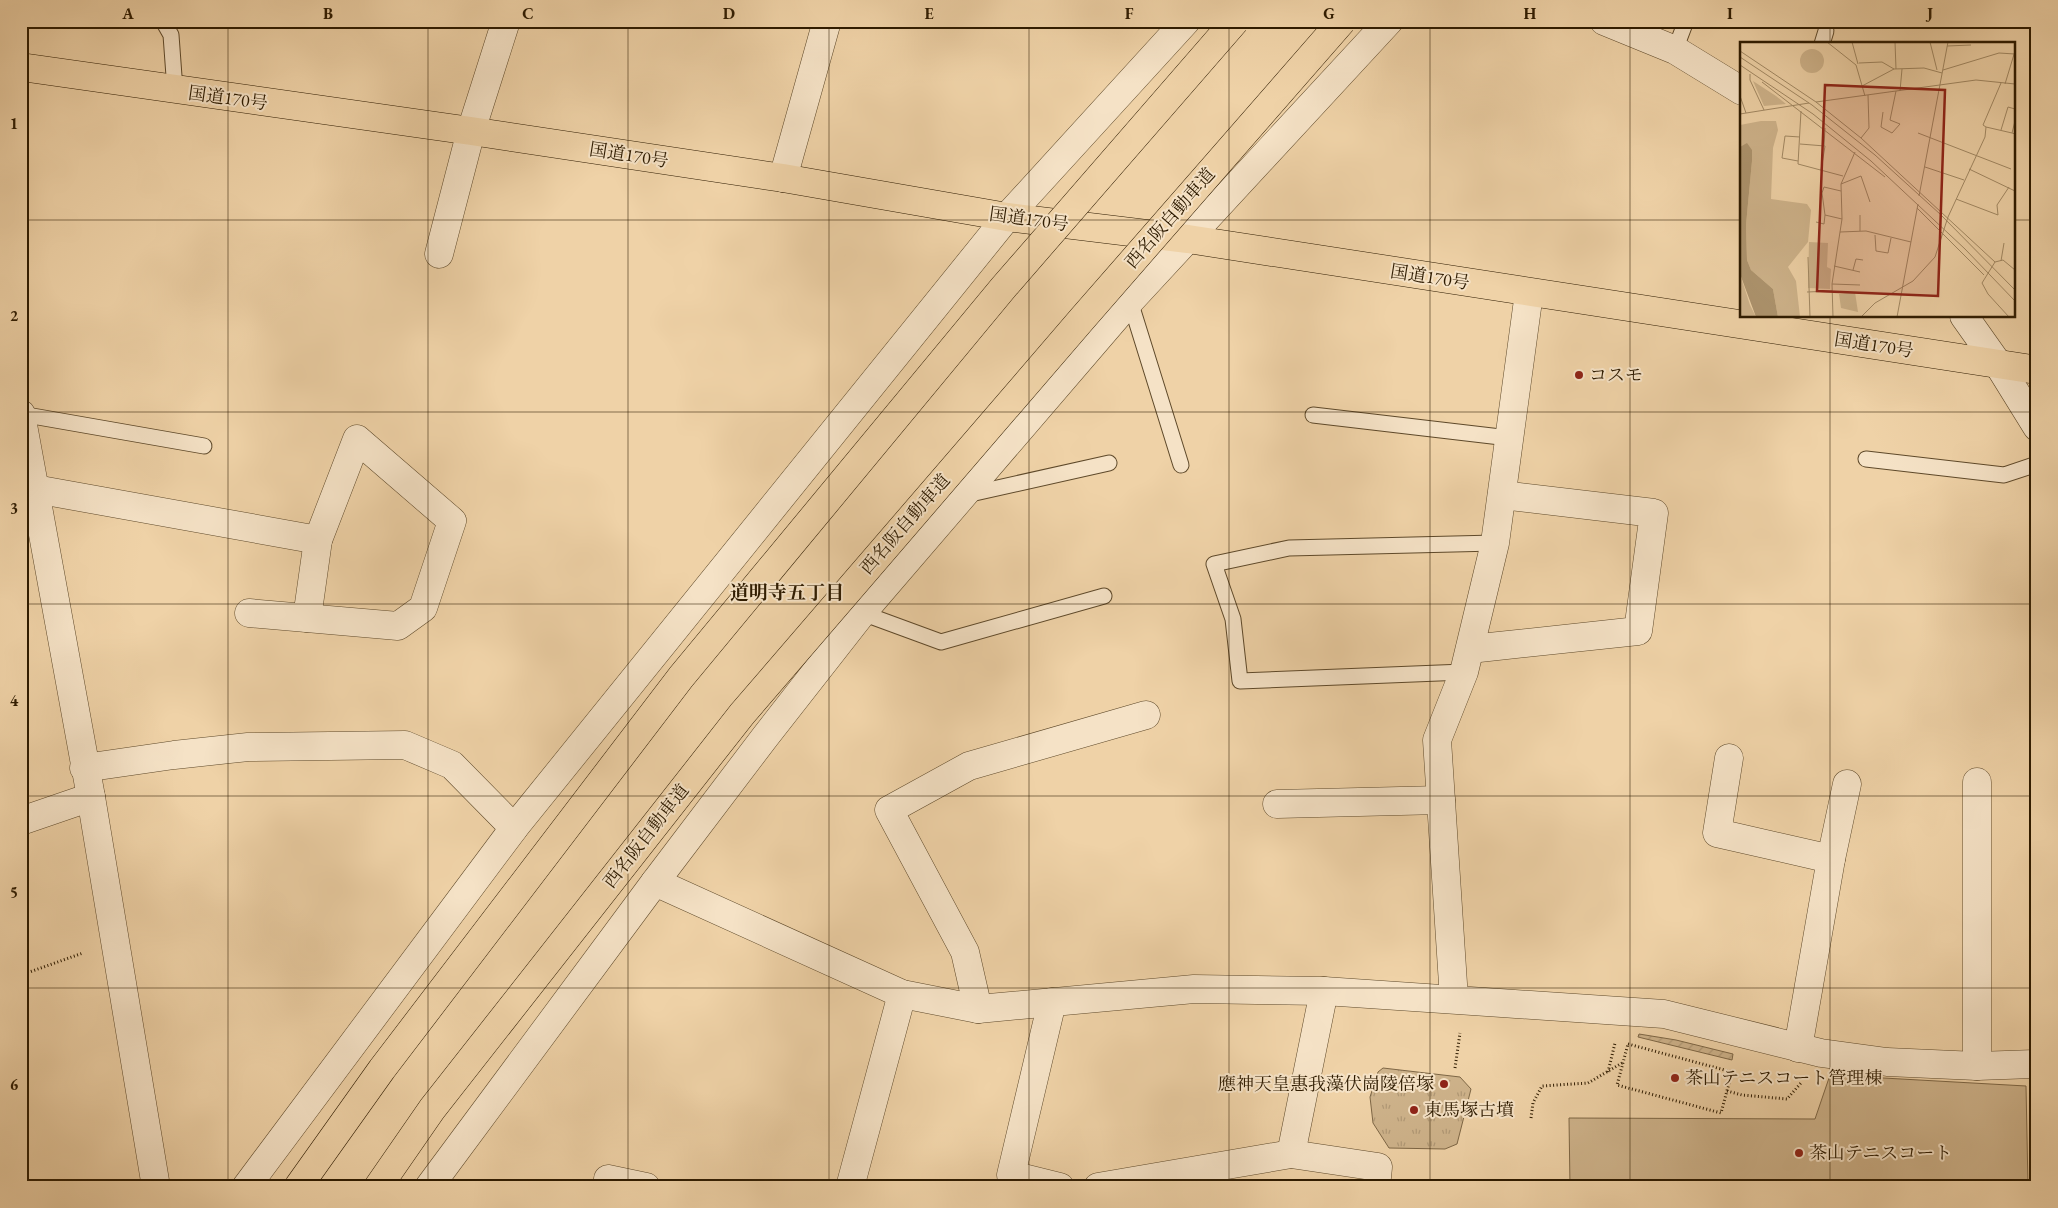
<svg xmlns="http://www.w3.org/2000/svg" width="2058" height="1208" font-family="'EB Garamond','Noto Serif JP',serif">
<style>
.grass{fill:url(#grass-tufts);stroke:#7e6746}
.garden{fill:url(#garden-furrows);stroke:#7e6746}
.pitch{fill:#ceb38b;stroke:#7e6746}
.lines{fill:none;stroke-linecap:round;stroke-linejoin:round}
.service-casing{stroke:#5e492a;stroke-width:17}
.minor-casing{stroke:#5e492a;stroke-width:29}
.trunk-casing{stroke:#2e1b00;stroke-width:29}
.path{stroke:#2e1b00;stroke-width:3;stroke-dasharray:1 2.5;stroke-linecap:butt}
.service{stroke:#f5e2c6;stroke-width:15}
.minor{stroke:#f5e2c6;stroke-width:28}
.trunk{stroke:#efd2a7;stroke-width:28}
.motorway-bridge-casing{stroke:#2e1b00;stroke-width:29;stroke-linecap:butt}
.motorway-bridge{stroke:#efd2a7;stroke-width:28}
.grid{fill:none;stroke:#2e1b00;stroke-width:1;stroke-opacity:0.55}
.poi-dot{fill:#8f2418;stroke:#f5e2c6;stroke-width:2}
.labels{text-anchor:middle;stroke-width:4;stroke-linejoin:round;paint-order:stroke}
.street-label{font-size:18px;fill:#2e1b00;stroke:#f5e2c6}
.poi-label{font-size:18px;fill:#2e1b00;stroke:#f5e2c6;text-anchor:start}
.neighbourhood-label{font-size:19px;font-weight:bold;fill:#2e1b00;stroke:#f5e2c6}
.inset-road{fill:none;stroke:#a28964;stroke-width:1}
.view{fill:#8f2418;fill-opacity:0.15;stroke:#8f2418;stroke-width:2.5}
.inset-edge{fill:none;stroke:#2e1b00;stroke-width:2.5}
.neatline{fill:none;stroke:#2e1b00;stroke-width:2}
.grid-label{font-size:16px;text-anchor:middle;font-weight:bold;fill:#2e1b00}
</style>
<defs>
<pattern id="grass-tufts" width="24" height="20" patternUnits="userSpaceOnUse" patternTransform="scale(1.25)"><rect width="24" height="20" fill="#ceb38b"/><path d="M3 7l-1-3M5 7V3M7 7l1-3M15 17l-1-3M17 17v-4M19 17l1-3" fill="none" stroke="#b19976"/></pattern>
<pattern id="garden-furrows" width="10" height="10" patternUnits="userSpaceOnUse" patternTransform="scale(1.25)"><rect width="10" height="10" fill="#ceb38b"/><path d="M-1 1l2-2M0 10L10 0M9 11l2-2" fill="none" stroke="#b19976"/></pattern>
</defs>
<rect width="100%" height="100%" fill="#efd2a7"/>
<filter id="stains"><feTurbulence type="fractalNoise" baseFrequency=".004" numOctaves="4"/><feColorMatrix values="0 0 0 0 .2 0 0 0 0 .09 0 0 0 0 .02 0 0 0 .5 -.17"/></filter>
<radialGradient id="worn" r=".72"><stop offset=".6" stop-color="#630" stop-opacity="0"/><stop offset="1" stop-color="#630" stop-opacity=".3"/></radialGradient>
<!-- grass -->
<path class="grass" d="M1383 1068 1460 1077 1471 1089 1457 1144 1445 1149 1389 1148 1373 1123 1370 1097 1378 1072Z"/>
<!-- garden -->
<path class="garden" d="M1639 1034 1676 1040 1733 1054 1732 1060 1638 1037Z"/>
<!-- pitch -->
<path class="pitch" d="M1830 1075 2026 1086 2028 1187H1570L1569 1118 1815 1119Z"/>
<g class="lines">
<defs>
<g id="service">
<path d="M163 21 171 35 175 90"/>
<path d="M1822 44 1826 31"/>
<path d="M1675 50 1686 21"/>
<path d="M1130 301 1181 465"/>
<path d="M21 414 204 446"/>
<path d="M1313 415 1509 438"/>
<path d="M1866 459 2004 475 2037 464"/>
<path d="M966 495 1109 463"/>
<path d="M862 613 941 642 1104 596"/>
<path d="M1464 672 1240 681 1233 619 1214 564 1289 548 1495 543"/>
</g>
<g id="minor">
<path d="M1604 21 1675 50 1742 91"/>
<path d="M783 178 827 21"/>
<path d="M439 254 471 131 506 21"/>
<path d="M1964 316 1998 364 2037 427"/>
<path d="M21 414 91 797 156 1187"/>
<path d="M35 489 318 540 357 439 452 521 423 608 398 626 249 613"/>
<path d="M307 618 318 540"/>
<path d="M1470 649 1638 631 1654 513 1502 495"/>
<path d="M1729 758 1717 833 1831 859"/>
<path d="M84 768 174 755 248 747 405 745 452 765 514 828"/>
<path d="M1977 782V1066"/>
<path d="M1277 804 1441 800"/>
<path d="M21 821 91 797"/>
<path d="M655 882 902 994 978 1009 1194 989 1324 991 1664 1014 1821 1053 1887 1062 1977 1066 2037 1064"/>
<path d="M1454 999 1437 740 1464 672 1495 543 1529 293"/>
<path d="M1052 1002 1011 1175 1060 1187"/>
<path d="M978 1009 965 952 889 810 969 766 1146 715"/>
<path d="M1798 1048 1831 859 1847 784"/>
<path d="M1291 1154 1378 1167 1376 1187"/>
<path d="M246 1187 514 828 1007 217 1186 21"/>
<path d="M429 1187 655 882 765 737 862 613 1130 301 1389 21"/>
<path d="M607 1187 608 1179 646 1187"/>
<path d="M850 1187 902 994"/>
<path d="M1098 1187 1291 1154 1324 991"/>
</g>
<path id="trunk" d="M21 67 471 131 783 178 1007 217 1188 239 2037 370"/>
</defs>
<!-- service casing -->
<use href="#service" class="service-casing"/>
<!-- minor casing -->
<use href="#minor" class="minor-casing"/>
<!-- trunk casing -->
<use href="#trunk" class="trunk-casing"/>
<!-- path -->
<g class="path">
<path d="M21 975 83 953"/>
<path d="M1628 1044 1732 1072 1721 1113 1617 1085Z"/>
<path d="M1455 1068 1460 1033"/>
<path d="M1608 1072 1615 1043"/>
<path d="M1727 1091 1742 1095 1787 1099 1801 1083"/>
<path d="M1531 1118 1533 1103 1542 1086 1588 1083 1622 1063"/>
</g>
<!-- service -->
<use href="#service" class="service"/>
<!-- minor -->
<use href="#minor" class="minor"/>
<!-- trunk -->
<use href="#trunk" class="trunk"/>
<defs>
<g id="motorway-bridge">
<path d="M298 1187 382 1069 681 677 1003 288 1235 21"/>
<path d="M378 1187 432 1109 742 714 1082 319 1342 21"/>
</g>
</defs>
<!-- motorway-bridge casing -->
<use href="#motorway-bridge" class="motorway-bridge-casing"/>
<!-- motorway-bridge -->
<use href="#motorway-bridge" class="motorway-bridge"/>
</g>
<!-- grid -->
<path class="grid" d="M228 21V1187M428 21V1187M628 21V1187M829 21V1187M1029 21V1187M1229 21V1187M1430 21V1187M1630 21V1187M1830 21V44M21 220H1742M2014 220H2037M1830 316V1187M21 412H2037M21 604H2037M21 796H2037M21 988H2037"/>
<!-- markers -->
<g class="poi-dot">
<circle cx="1579" cy="375" r="5"/>
<circle cx="1675" cy="1078" r="5"/>
<circle cx="1444" cy="1084" r="5"/>
<circle cx="1414" cy="1110" r="5"/>
<circle cx="1799" cy="1153" r="5"/>
</g>
<g class="labels">
<!-- street labels -->
<g class="street-label">
<text transform="translate(228 98) rotate(8)" y="6">国道170号</text>
<text transform="translate(629 155) rotate(9)" y="6">国道170号</text>
<text transform="translate(1170 218) rotate(-49)" y="6">西名阪自動車道</text>
<text transform="translate(1029 219) rotate(8)" y="6">国道170号</text>
<text transform="translate(1430 277) rotate(9)" y="6">国道170号</text>
<text transform="translate(1874 345) rotate(9)" y="6">国道170号</text>
<text transform="translate(905 524) rotate(-49)" y="6">西名阪自動車道</text>
<text transform="translate(646 836) rotate(-52)" y="6">西名阪自動車道</text>
</g>
<!-- poi labels -->
<g class="poi-label">
<text x="1589" y="381">コスモ</text>
<text x="1685" y="1084">茶山テニスコート管理棟</text>
<text x="1434" y="1090" text-anchor="end">應神天皇惠我藻伏崗陵倍塚</text>
<text x="1424" y="1116">東馬塚古墳</text>
<text x="1809" y="1159">茶山テニスコート</text>
</g>
<!-- neighbourhood labels -->
<g class="neighbourhood-label">
<text x="787" y="599">道明寺五丁目</text>
</g>
</g>
<!-- overview -->
<g transform="translate(1740 42)">
<rect width="275" height="275" fill="#efd2a7"/>
<path d="M60 19a12 12 0 1 1 24 0a12 12 0 1 1-24 0ZM13 39 36 54 46 62 24 64ZM115 250 118 270 101 266 99 252Z" fill="#ceb38b"/>
<path d="M21 79H36L38 88 33 106 31 157 67 162 71 168 68 200 48 225 56 239 60 275H38L33 247 11 228 7 218 6 183 12 119 0 105V83ZM0 232 10 263 16 275H0Z" fill="#ceb38b"/>
<path d="M69 200 88 201 87 225 91 227 90 247 68 246Z" fill="#ceb38b"/>
<path d="M7 101 12 108V119L6 183 7 218 11 228 33 247 38 275H16L0 232V105Z" fill="#ad946e"/>
<path class="inset-road" d="M87 0 116 23 125 54M112 0 118 22M155 0 156 27M190 0 197 28M207 4 231 3M0 9 76 60 121 96 255 220M0 15 72 63 135 113 200 172 275 248M119 21 142 20 154 27M0 23 73 72 131 119 225 207 275 259M203 28 259 11 275 12M10 32V38L24 68M22 40 145 135M265 42 275 9M122 44 154 27 184 26 202 31M160 49 162 27M0 54 6 71M76 60 236 38 275 42M61 69 58 122 103 134M143 70 141 85 152 91 160 82 150 78 156 49M0 72 69 61M275 79 272 91 275 92M246 85 272 91M261 88 268 65 275 67M178 91 271 127M121 96 129 86 128 53M60 102 85 104 81 128M84 104 85 86M58 119 42 116 45 94 60 95M185 125 224 138M229 127 275 149M101 142 121 134 130 160M101 149 84 145 82 151 85 173 102 177M179 154 208 0M216 157 258 173M177 166 244 233M258 173 257 163 269 145M76 180 84 182 85 173M120 189V173M100 190 126 189 171 200M135 193 136 209 148 211 151 196M68 215 70 275M261 219 264 201M94 224 120 230M113 228 116 217 123 218M92 242 120 243M67 250 92 249M93 275 92 242 102 177 101 142 115 110M121 275 135 261 173 239 195 215 208 175 245 95 246 85 243 83 261 41M157 275 178 162M269 275 248 252 242 241 255 220 263 218 275 228"/>
<path class="view" d="M85 43 205 48 198 254 77 249Z"/>
<rect width="275" height="275" class="inset-edge"/>
</g>
<!-- margin -->
<rect width="2058" height="1208" fill="none" stroke="#efd2a7" stroke-width="55"/>
<rect x="28" y="28" width="2002" height="1152" class="neatline"/>
<g class="grid-label">
<text x="128" y="19">A</text>
<text x="328" y="19">B</text>
<text x="528" y="19">C</text>
<text x="729" y="19">D</text>
<text x="929" y="19">E</text>
<text x="1129" y="19">F</text>
<text x="1329" y="19">G</text>
<text x="1530" y="19">H</text>
<text x="1730" y="19">I</text>
<text x="1930" y="19">J</text>
<text x="14" y="129">1</text>
<text x="14" y="321">2</text>
<text x="14" y="514">3</text>
<text x="14" y="706">4</text>
<text x="14" y="898">5</text>
<text x="14" y="1090">6</text>
</g>
<rect width="100%" height="100%" filter="url(#stains)"/>
<rect width="100%" height="100%" fill="url(#worn)"/>
</svg>
